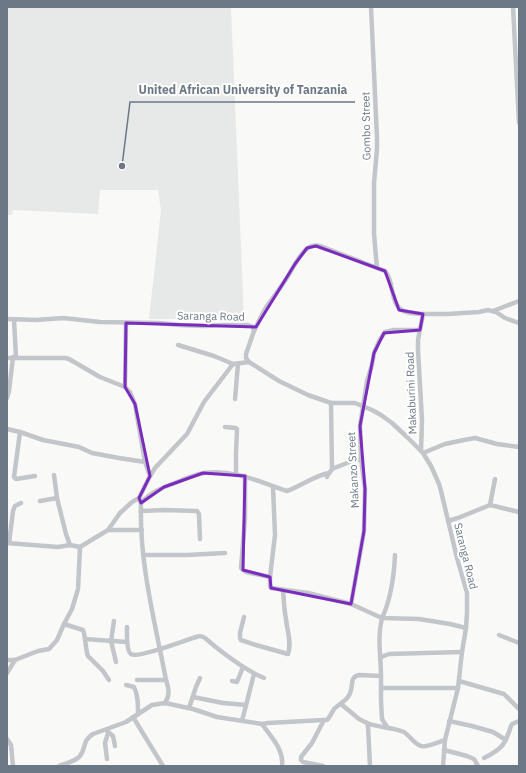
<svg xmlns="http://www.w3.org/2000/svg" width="526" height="773" font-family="'IBM Plex Sans',sans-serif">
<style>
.built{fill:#e7e8e8}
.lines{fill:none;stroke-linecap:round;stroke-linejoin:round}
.minor{stroke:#c2c5c9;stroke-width:4.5}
.marked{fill:none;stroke:#7b2cbf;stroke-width:3;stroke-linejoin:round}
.labels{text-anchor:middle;stroke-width:4;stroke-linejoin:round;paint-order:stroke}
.street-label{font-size:11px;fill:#6c7885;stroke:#fff}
.leader{fill:none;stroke:#6c7885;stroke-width:1.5}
.callout-dot{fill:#6c7885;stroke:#fff;stroke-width:1.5}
.callout-label{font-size:12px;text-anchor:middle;font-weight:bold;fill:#6c7885;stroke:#fff;stroke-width:4;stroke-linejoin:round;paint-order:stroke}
</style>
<rect width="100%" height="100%" fill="#f9f9f8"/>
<!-- built -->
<path class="built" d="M7 7H231L244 319H149L161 210 158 190H100L98 214 13 210 12 215H8L7 217Z"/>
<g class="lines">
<!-- minor -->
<g class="minor">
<path d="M371 7 377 138V149L374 183V234L376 257 377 268"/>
<path d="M513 7 519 123"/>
<path d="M493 311 519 301"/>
<path d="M7 319 36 320 63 318 100 322 158 323 179 325 205 326 223 325H248L253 327 254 331 246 354V358L249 362 279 381 308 395 331 403H355L372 410 381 415 392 423 407 437 423 453 431 466 439 484 441 491 457 558 467 593V613L466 628 462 652 458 688 445 740 443 766"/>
<path d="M14 320 16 357"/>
<path d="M254 331C258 323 262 314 267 306 274 296 282 286 288 276 293 268 300 253 308 248 314 243 322 246 328 249L385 271C389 276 390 280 391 285 396 310 398 313 423 314"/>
<path d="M178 345 214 356 233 364"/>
<path d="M7 358H65L69 359 100 377 125 387 130 392 135 404 145 462 150 476"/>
<path d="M125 387 126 323"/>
<path d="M7 398 9 391 13 357"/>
<path d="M235 399 238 364"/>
<path d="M331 403 332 469"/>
<path d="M225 427 236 428 237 429 236 454V475"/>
<path d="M7 429 20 432 43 440 79 447 92 453 119 458 145 462"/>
<path d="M20 432 14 477 16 479 35 476"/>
<path d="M421 451 422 420 418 350V340L423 314H448L479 312 488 310 496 312 505 318 519 323"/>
<path d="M423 453 445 444 464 440 475 438 497 444 519 447"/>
<path d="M54 475 57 498"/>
<path d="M327 477C328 473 331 472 332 469L352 461 361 459"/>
<path d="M139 498 141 503C139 563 155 622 166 680 169 689 170 695 165 703"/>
<path d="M40 501 57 498 66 534 70 545"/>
<path d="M141 503C151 492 161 488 175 483 184 479 194 475 204 473 234 469 260 482 287 491 302 486 313 476 329 473"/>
<path d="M490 505 495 479"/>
<path d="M141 511 164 510 197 511 199 514 200 539"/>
<path d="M448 521 458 518 490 505 519 512"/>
<path d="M108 530H142"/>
<path d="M7 543 58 547 70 545 80 547"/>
<path d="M9 543 13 511 15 506 21 503"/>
<path d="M80 547 108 530 120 513 132 502 139 498 150 476 155 468 187 434 204 402 233 364 249 362"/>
<path d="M143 555H187L225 553"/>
<path d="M395 555C394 576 391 599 382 618L419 619 450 624 466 628"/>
<path d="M270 577 275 535 273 487"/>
<path d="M351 604 364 531 365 489 361 459 360 426 367 381 372 365 374 353 379 341 385 332 394 330H420"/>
<path d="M244 617 240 633V638L241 640 256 645 288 654C292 643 287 630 286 619 284 610 284 600 283 590"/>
<path d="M114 621 111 641 116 662"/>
<path d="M64 624 83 630 84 633 87 653 88 656 103 671 109 680"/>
<path d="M127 627C127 633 126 651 131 654 137 659 186 640 196 637 199 636 202 636 205 638 209 641 213 645 217 648 231 659 247 671 264 678"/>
<path d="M499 635 519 643"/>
<path d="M85 639 127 642"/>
<path d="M381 657 389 654 462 652"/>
<path d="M7 660H15"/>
<path d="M7 673 15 660 38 651 49 649 57 640 64 624 72 609 78 589 80 547"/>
<path d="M137 680H166"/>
<path d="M232 681 237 682 243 667"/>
<path d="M459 681 504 694 519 709"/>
<path d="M126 685 134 687C138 695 138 704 138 714"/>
<path d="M381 688V676"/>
<path d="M193 697 223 703 246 705"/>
<path d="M341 704 359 719 367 723 368 726 370 766"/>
<path d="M189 708 196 687 200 678"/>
<path d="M133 717 163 766"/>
<path d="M242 721 254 674"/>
<path d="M449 721 472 726 493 732 506 740"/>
<path d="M367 723C379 728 392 727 404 732 410 736 414 744 421 746 426 748 439 742 445 740"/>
<path d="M262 724C271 737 284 749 282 766"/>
<path d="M387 727 382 719 381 701V688H458"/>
<path d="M107 731 113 736 115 746"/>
<path d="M7 739 11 745 13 766"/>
<path d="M444 750 467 756 474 759 478 766"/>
<path d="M484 758C502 749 505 745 511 726L512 724 519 721"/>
<path d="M107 759 105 743 108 733"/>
<path d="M59 766C66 763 75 762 80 756 86 749 82 741 93 734L126 722 152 705 165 703 193 709 217 717 262 724 268 723 324 720C325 720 326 720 327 720 330 717 332 712 334 709 340 703 350 699 351 690 353 684 350 677 359 675L381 676C381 657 377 637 382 618L351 604 308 593 271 588 270 586V577L246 572 243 570 241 568 245 518V476"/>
<path d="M323 766 303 762 301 760V757L312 743 324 720"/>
</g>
</g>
<!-- marked area -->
<path class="marked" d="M316 246 385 271 399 310 423 314 420 330 384 333 374 353 360 426 365 489 364 531 351 604 271 588 270 577 243 570 245 476 203 473 164 487 141 503 139 498 150 476 135 404 125 387 126 323 256 327 295 264 307 248Z"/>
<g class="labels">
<!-- street labels -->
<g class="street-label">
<text transform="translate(366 126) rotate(-91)" y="4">Gombo Street</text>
<text transform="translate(211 316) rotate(1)" y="4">Saranga Road</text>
<text transform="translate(411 393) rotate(-92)" y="4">Makaburini Road</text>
<text transform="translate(353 470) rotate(-93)" y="4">Makanzo Street</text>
<text transform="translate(466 556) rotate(76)" y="4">Saranga Road</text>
</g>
</g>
<!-- callouts -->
<path class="leader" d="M122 166L130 102H355"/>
<circle class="callout-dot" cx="122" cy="166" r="4"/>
<g class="callout-label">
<text x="243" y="94">United African University of Tanzania</text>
</g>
<!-- border -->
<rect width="526" height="773" fill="none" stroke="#6c7885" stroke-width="16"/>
</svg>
